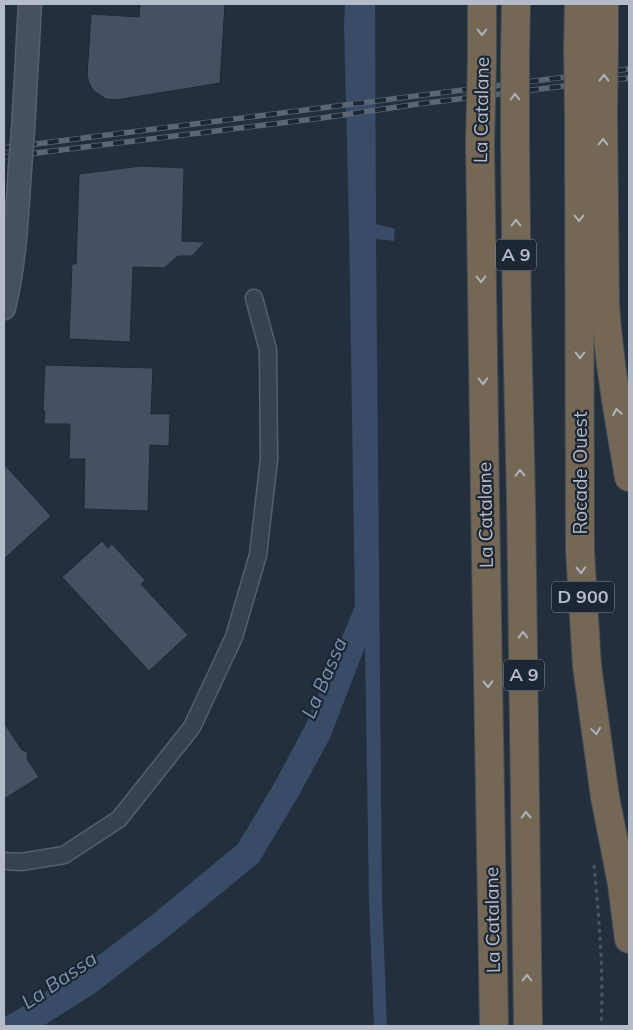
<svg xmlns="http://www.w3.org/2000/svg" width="633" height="1030" font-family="Mulish,sans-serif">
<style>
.water{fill:#394c67}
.building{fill:#455162;stroke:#1f2835}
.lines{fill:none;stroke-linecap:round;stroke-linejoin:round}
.street-casing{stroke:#565f6c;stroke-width:19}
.secondary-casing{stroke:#565f6c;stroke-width:25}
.highway-casing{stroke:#434c59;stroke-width:30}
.path{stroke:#44595c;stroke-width:3;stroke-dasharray:4 4;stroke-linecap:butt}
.street{stroke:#38414e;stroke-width:16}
.secondary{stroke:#465061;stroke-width:22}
.highway{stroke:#746855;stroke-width:28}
.rail-casing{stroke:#5a6575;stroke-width:5.5}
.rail{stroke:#1d2633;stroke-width:4;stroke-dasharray:11;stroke-linecap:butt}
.secondary-bridge-casing{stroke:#565f6c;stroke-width:25;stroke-linecap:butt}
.highway-bridge-casing{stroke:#434c59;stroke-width:30;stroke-linecap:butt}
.secondary-bridge{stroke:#465061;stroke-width:22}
.highway-bridge{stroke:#746855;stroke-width:28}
.oneway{stroke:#aeb4bd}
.labels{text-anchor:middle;stroke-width:4.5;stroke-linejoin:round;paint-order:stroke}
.shield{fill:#1d2633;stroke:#878f9c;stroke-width:1}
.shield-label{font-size:18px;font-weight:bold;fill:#b4bcc9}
.street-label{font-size:19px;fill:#b4bcc9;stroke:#1d2633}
.water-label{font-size:20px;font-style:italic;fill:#7c92b1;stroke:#1d2633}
</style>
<rect width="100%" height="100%" fill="#242f3e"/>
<!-- water -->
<path class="water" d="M345 4H375L376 224 395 229 394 241 376 239 382 899 387 1026H374L369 900 365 647 330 738 299 795 259 862 169 936 95 993 43 1026H4V1017L19 1009 79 970 152 915 238 844 275 782 305 726 355 606 349 226 344 24Z"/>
<!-- building -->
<g class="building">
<path d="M140 4H225L220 83 116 100 106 99 94 91 90 85 87 76 91 14 139 17Z"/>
<path d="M141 166 184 168 182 241 205 242 192 256H178L164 268 133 267 130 342 69 339 72 264H76L79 174Z"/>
<path d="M45 365 153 368 151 414H170L169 446 150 445 148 511 84 509 85 459H69L70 424H44L45 411H43Z"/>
<path d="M4 464 51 516 4 559Z"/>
<path d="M102 541 108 548 112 544 145 580 141 584 188 635 149 671 62 577Z"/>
<path d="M4 723 22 750 28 752 27 759 39 777 4 799Z"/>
</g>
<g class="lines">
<defs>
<path id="street" d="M4 861 21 862 64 855 119 819 192 727 234 637 258 555 269 459 268 350 254 298"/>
<g id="secondary">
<path d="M23 130 30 4"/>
<path d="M4 308C15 262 17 215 20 168"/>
</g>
<g id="highway">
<path d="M604 4V45"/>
<path d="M578 49 579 4"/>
<path d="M515 56 516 4"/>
<path d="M482 59V4"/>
<path d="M603 112 605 304C609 363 619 420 629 477"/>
<path d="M579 113 580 551 587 666 605 797 622 884 629 939"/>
<path d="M515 139 517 324 521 500 528 1026"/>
<path d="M480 144 485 500 494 1026"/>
</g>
</defs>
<!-- street casing -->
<use href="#street" class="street-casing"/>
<!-- secondary casing -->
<use href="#secondary" class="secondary-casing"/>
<!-- highway casing -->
<use href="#highway" class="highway-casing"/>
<!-- path -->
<path class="path" d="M594 865C599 918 604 973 601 1026"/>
<!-- street -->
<use href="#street" class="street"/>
<!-- secondary -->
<use href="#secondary" class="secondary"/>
<!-- highway -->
<use href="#highway" class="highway"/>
<defs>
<g id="rail">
<path d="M4 148 629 69"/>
<path d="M4 157 322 118 418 104 629 78"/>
</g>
</defs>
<!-- rail casing -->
<use href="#rail" class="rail-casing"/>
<!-- rail -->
<use href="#rail" class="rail"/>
<defs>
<path id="secondary-bridge" d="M20 168 23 130"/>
<g id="highway-bridge">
<path d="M578 49 579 113"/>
<path d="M515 56V139"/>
<path d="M603 112 604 45"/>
<path d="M480 144 482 59"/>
</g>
</defs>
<!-- secondary-bridge casing -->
<use href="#secondary-bridge" class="secondary-bridge-casing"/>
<!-- highway-bridge casing -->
<use href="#highway-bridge" class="highway-bridge-casing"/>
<!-- secondary-bridge -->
<use href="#secondary-bridge" class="secondary-bridge"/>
<!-- highway-bridge -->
<use href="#highway-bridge" class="highway-bridge"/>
</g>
<!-- one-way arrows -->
<defs><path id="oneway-chevron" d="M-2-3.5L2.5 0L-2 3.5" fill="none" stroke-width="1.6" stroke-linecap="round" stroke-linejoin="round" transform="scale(1.25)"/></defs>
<g class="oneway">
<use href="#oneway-chevron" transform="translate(482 32) rotate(90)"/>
<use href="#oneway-chevron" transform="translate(604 78) rotate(-89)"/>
<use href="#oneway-chevron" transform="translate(515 97) rotate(-90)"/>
<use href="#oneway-chevron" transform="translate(603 142) rotate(-90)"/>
<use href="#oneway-chevron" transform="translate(579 218) rotate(90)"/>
<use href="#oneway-chevron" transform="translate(516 223) rotate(-90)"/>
<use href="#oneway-chevron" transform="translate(481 279) rotate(89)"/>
<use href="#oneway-chevron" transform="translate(580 355) rotate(90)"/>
<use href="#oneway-chevron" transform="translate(483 381) rotate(89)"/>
<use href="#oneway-chevron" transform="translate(617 412) rotate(-100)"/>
<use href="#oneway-chevron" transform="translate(520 473) rotate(-91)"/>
<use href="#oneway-chevron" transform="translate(581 570) rotate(87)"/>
<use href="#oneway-chevron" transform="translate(523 635) rotate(-91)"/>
<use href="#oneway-chevron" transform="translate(488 684) rotate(89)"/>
<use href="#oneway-chevron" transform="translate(596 731) rotate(82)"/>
<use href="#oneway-chevron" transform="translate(526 815) rotate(-91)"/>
<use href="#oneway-chevron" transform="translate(527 978) rotate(-90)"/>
</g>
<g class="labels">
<!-- shield labels -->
<g class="shield">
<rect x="496" y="239.5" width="40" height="31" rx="4"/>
<rect x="552" y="581.5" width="62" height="31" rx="4"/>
<rect x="504" y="659.5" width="40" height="31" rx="4"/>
</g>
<g class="shield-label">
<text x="516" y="261">A 9</text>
<text x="583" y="603">D 900</text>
<text x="524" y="681">A 9</text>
</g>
<!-- street labels -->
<g class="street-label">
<text transform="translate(481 110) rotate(-89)" y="7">La Catalane</text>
<text transform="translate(580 473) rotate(-90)" y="7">Rocade Ouest</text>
<text transform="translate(485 515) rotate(-91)" y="7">La Catalane</text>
<text transform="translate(492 920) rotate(-91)" y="7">La Catalane</text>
</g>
<!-- water labels -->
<g class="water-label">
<text transform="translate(324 678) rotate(-67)" y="7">La Bassa</text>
<text transform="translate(59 980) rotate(-34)" y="7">La Bassa</text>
</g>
</g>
<!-- border -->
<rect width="633" height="1030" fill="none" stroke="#b4bcc9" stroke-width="10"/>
</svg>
